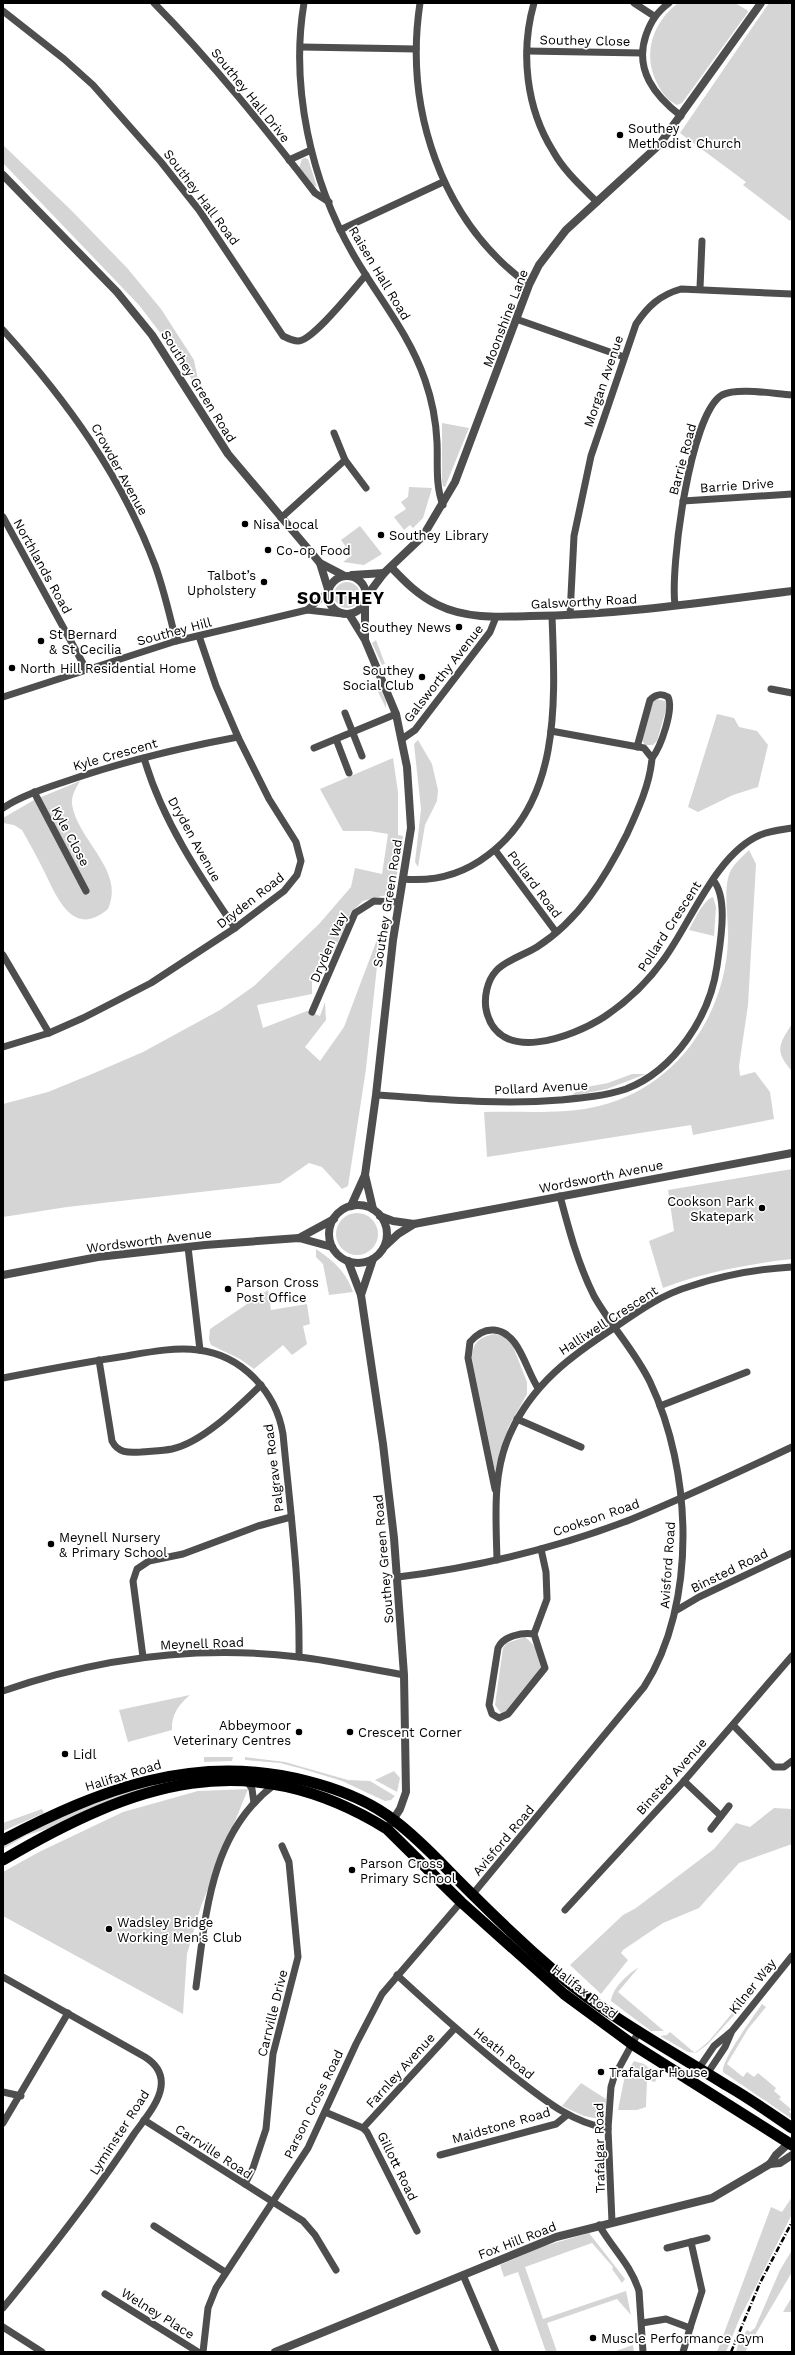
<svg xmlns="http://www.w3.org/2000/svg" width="795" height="2355" font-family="'Work Sans',sans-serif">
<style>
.green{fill:#d5d5d5}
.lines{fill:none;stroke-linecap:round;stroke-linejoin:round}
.minor{stroke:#4e4e4e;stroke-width:7}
.tertiary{stroke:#4e4e4e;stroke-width:8}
.trunk{stroke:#000;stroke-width:11}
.rail{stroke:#000;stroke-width:2.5;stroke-dasharray:6 2 1 2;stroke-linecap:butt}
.poi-dot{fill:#000;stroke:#fff;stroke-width:1.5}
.labels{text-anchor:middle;stroke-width:3.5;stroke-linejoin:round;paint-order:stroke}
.street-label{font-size:13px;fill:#000;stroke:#fff}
.poi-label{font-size:13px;fill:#000;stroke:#fff;text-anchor:start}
.district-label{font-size:17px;font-weight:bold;letter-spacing:1px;fill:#000;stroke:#fff}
</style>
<rect width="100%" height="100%" fill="#fff"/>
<!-- green -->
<g class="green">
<path d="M678 3H735L747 10 748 12 682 103 677 105C668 101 661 92 657 83 642 54 653 22 678 3Z"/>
<path d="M769 3H789L792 5V218L790 221 743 185 746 182 680 133Z"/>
<path d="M3 145 72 211 128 269 161 309 194 360 199 385 196 386 168 343 139 305 3 163Z"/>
<path d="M305 158 308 159 317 187 313 185 299 168 302 159Z"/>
<path d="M442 423 469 428 445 487 443 486 442 481Z"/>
<path d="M409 487 432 488 423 518 413 528 410 525 404 530 394 517 406 509 401 502 408 497Z"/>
<path d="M360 526 382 554 364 565 343 562 352 555 341 540Z"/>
<circle cx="347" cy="595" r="13"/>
<path d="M376 640 385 664 382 665 372 643Z"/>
<path d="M378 684 386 701V708L376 688Z"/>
<path d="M656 699 665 701 667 706 657 741 653 745H645L642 740 652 703Z"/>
<path d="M717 714 734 718 739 727 757 731 768 745 758 787 733 795 698 812 688 807Z"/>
<path d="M418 740 432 764 438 790 437 801 425 825 418 867 415 862 421 809 414 744Z"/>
<path d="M393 758 398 792V835L403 836 394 893 363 901 351 912 334 951 325 954 312 979V994L257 1005 263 1028 307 1011 320 1016 325 1002 326 1020 305 1047 320 1061 344 1027 381 929 366 1069 348 1186 342 1189 322 1167 309 1163 280 1183 67 1207 3 1217V1104L48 1092 92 1074 143 1052 220 1010 254 986 319 924 351 887 355 868 382 874 388 834 370 831H343L320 789Z"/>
<path d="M80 781C76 788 71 796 72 804 77 840 126 871 108 909 74 938 58 900 45 873 38 859 30 844 22 830L14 825 3 823V818L34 800Z"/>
<path d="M749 850 756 864 748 1005 739 1066 740 1076 755 1072 770 1092 774 1119 693 1135 691 1125 487 1157 484 1112C521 1111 562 1115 599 1106 675 1088 726 1016 728 939 729 920 722 887 731 870 735 863 743 856 749 850Z"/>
<path d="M713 897 716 907 714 936 689 930C694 921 703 900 713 897Z"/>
<path d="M792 1024V1071C774 1051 779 1044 792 1024Z"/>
<path d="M632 1074H646L607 1089 571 1096 581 1088 608 1083Z"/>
<path d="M792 1169V1259C748 1264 705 1272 663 1288L649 1241 674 1231 668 1190Z"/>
<circle cx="357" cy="1234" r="21"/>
<path d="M316 1249C334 1261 346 1272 353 1292L329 1295 323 1264 316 1257Z"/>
<path d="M268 1290 271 1310 307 1304 310 1324 303 1326 307 1344 292 1355 283 1345 254 1369 240 1359 211 1345 209 1339 210 1329Z"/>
<path d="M495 1334 505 1337 512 1344 527 1382V1394L508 1428 495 1471 472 1359C472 1343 479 1337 495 1334Z"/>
<path d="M525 1637C535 1645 544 1657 541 1671L506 1711 501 1713 495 1705 503 1648 507 1643Z"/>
<path d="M190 1695C179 1704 171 1715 172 1730L128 1742 119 1710Z"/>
<path d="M204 1757H233L232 1761 204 1762Z"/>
<path d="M245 1757 285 1762 348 1780 370 1781 395 1796 391 1800 385 1801 342 1781 303 1769 280 1763 245 1760Z"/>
<path d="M394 1771 400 1778 397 1792 375 1780Z"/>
<path d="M171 1782 112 1800 47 1829 27 1835 3 1849V1846C43 1823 85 1803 129 1789 142 1785 157 1784 171 1782Z"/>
<path d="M248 1789 201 1906 187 1954 183 2014 3 1916V1872L39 1852 123 1812 198 1791Z"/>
<path d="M774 1808 792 1809V1844L739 1863 699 1908 663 1923 623 1950 621 1953 628 1960 601 1994 570 1965 623 1915 636 1908 714 1849 736 1823 750 1827Z"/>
<path d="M42 1809 44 1813 3 1831V1823Z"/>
<path d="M639 1967 618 1992 664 2031H651L611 2001C613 1987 628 1974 639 1967Z"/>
<path d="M749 1993 752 1995 708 2044 696 2053 688 2052 660 2036 667 2035 670 2032 695 2053 709 2041Z"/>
<path d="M762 2004 766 2007 748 2029 727 2064 743 2077 747 2072 754 2077 758 2073 776 2088 774 2091 781 2097 779 2099 791 2109 789 2112 792 2114V2119L723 2072C721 2060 754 2016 762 2004Z"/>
<path d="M634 2061 644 2064 658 2075 655 2082 647 2080 646 2107 637 2110H618L625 2075Z"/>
<path d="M581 2083 606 2099 604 2120 584 2116 562 2106Z"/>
<path d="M792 2197V2214L739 2320 726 2352H717L771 2207 782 2212Z"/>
<path d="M589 2233 625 2279 622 2283 612 2269 613 2267 592 2243 525 2267 543 2319 626 2291 631 2315 617 2299 547 2323 557 2352H546L518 2272 504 2277 500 2265 541 2247Z"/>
<path d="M792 2250V2272L745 2352H736L738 2344 747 2330 750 2332 755 2328 780 2270Z"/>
<path d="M792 2297V2312H783Z"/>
<path d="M633 2345 634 2352H613Z"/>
</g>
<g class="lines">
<!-- minor -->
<g class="minor">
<path d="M154 3C213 63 264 127 315 193L329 202"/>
<path d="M304 3C290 87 311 181 353 254 377 296 409 333 425 380 432 400 436 421 437 442 438 463 435 485 443 505"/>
<path d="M420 3C404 109 441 221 529 285"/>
<path d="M534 3C520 52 526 108 553 151 564 171 581 186 597 202"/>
<path d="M634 3 654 16"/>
<path d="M669 3C657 12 651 21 646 35 634 70 655 96 681 116"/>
<path d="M3 11 64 59 93 85 161 162 199 210 283 336C287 338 293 341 298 341 313 341 354 288 366 275"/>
<path d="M301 47 416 49"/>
<path d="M527 51 642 53"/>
<path d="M289 160 311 150"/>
<path d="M340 230 443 182"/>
<path d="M700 288 702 241"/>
<path d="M516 319 624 357"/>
<path d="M3 330C67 401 121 475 155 565 164 590 170 616 176 641"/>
<path d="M334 433 345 460 366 488"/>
<path d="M683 501 792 494"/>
<path d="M3 517 86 669"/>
<path d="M281 518 345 460"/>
<path d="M675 605C670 568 690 414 722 395 738 387 774 394 792 395"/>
<path d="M307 610 343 614"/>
<path d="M570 615 574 536 591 456 636 324C648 306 660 295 681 289L792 294"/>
<path d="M771 689 792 693"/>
<path d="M3 697 176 641 307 610 327 593"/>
<path d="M345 713 362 756"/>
<path d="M551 731 644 748 652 758C650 784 638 810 627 834 605 878 579 920 537 947 524 955 506 960 496 971 487 981 484 997 486 1009 497 1066 573 1037 604 1017 628 1001 647 983 664 959 691 922 716 854 760 835 770 831 781 830 792 828"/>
<path d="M336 739 349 773"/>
<path d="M402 739 415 730 490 632 496 617"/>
<path d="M637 747 650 700C656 694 661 693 668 697 674 709 661 747 652 758"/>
<path d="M314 748 396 714"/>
<path d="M144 758C162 820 199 875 235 928"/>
<path d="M34 792 86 891"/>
<path d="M3 808C21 796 43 789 64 782 121 762 179 748 238 737"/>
<path d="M495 850 556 932"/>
<path d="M403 879C435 882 462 875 488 855 562 800 555 698 552 616"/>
<path d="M3 955 49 1033"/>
<path d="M312 1012 355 913 374 901 399 902"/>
<path d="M3 1047 49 1033 83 1018 151 983 235 928 284 891 297 875 301 861 296 842 269 799 238 737 216 686 199 636"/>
<path d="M376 1095C438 1099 499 1105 560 1100 582 1098 605 1096 626 1089 675 1070 710 1016 717 966 720 944 729 898 713 880"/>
<path d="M188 1247 200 1350"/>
<path d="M99 1360 112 1441C118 1453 128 1453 141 1452 151 1451 162 1451 172 1449 203 1442 238 1407 261 1385"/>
<path d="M3 1378C44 1370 85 1362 126 1356 149 1352 175 1347 198 1350 242 1355 276 1392 283 1434 290 1508 300 1582 299 1657"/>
<path d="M660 1406 747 1372"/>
<path d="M517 1419 581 1447"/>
<path d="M495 1489 468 1358 470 1342C476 1335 484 1329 494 1330 519 1332 525 1368 538 1388"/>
<path d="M497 1560C496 1518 492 1473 510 1434 532 1384 572 1355 617 1326 640 1310 663 1294 691 1286 724 1275 758 1269 792 1267"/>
<path d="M398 1577C478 1567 557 1548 632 1519 686 1497 739 1472 792 1447"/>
<path d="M677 1610 699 1597 792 1553"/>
<path d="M534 1634C523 1632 503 1636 498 1648L489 1705 492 1714 499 1718 508 1714 545 1668 534 1634 547 1599 546 1572 541 1549"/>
<path d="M143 1657 133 1581 137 1569 149 1561 183 1554 258 1526 291 1517"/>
<path d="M3 1691C98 1658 198 1645 299 1657 334 1661 369 1669 404 1675"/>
<path d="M733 1725 774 1767H784L792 1761"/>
<path d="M247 1781 252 1789 254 1803"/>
<path d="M684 1781 721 1816"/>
<path d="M711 1829 729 1806"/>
<path d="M472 1895 644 1687C698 1603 692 1470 650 1382 635 1351 611 1326 594 1296 578 1264 569 1230 560 1196"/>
<path d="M565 1910 684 1781 792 1656"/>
<path d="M397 1975C436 2011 475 2046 516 2078 547 2102 570 2121 608 2129"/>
<path d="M3 1977 145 2057C156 2064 163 2073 161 2087 159 2103 144 2120 134 2134 94 2195 49 2252 3 2308"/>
<path d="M196 1987C206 1914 210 1833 274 1785"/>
<path d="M699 2068 714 2046 732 2031 792 1956"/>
<path d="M707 2074 725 2047 731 2033"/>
<path d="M3 2092 21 2096"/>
<path d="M325 2112 363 2128 367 2132 417 2231"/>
<path d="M144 2120 303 2221 315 2235 336 2270"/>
<path d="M3 2123 68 2013"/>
<path d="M363 2128 455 2028"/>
<path d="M440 2155 556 2124 567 2115"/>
<path d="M245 2184 253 2168 266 2129 273 2054 298 1957 289 1862 282 1846"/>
<path d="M612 2222 608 2129 611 2087 614 2077 638 2033"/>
<path d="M599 2225C612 2248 631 2265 639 2291L643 2352"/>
<path d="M154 2226 225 2272"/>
<path d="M691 2242 707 2238"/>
<path d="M463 2275 496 2352"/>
<path d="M105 2294 198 2352"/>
<path d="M642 2323 666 2319 690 2328 702 2291 691 2242 667 2248"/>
<path d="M3 2327 42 2352"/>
<path d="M203 2352 208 2308 216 2288 308 2148 356 2044 382 1994 461 1902"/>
<path d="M683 2352 690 2328"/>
</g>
<!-- tertiary -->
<g class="tertiary">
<path d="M3 175 117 292 152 335 228 454 320 563 328 589"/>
<path d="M320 563 343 575"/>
<path d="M391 567C405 582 419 596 438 605 466 619 500 617 530 616 618 615 705 602 792 591"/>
<path d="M352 575 384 573"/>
<circle cx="347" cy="595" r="19"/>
<path d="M366 597 384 573 423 536 455 482 529 285 539 265 566 230 659 145 761 3"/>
<path d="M365 603V638"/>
<path d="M349 614 365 640 396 714 407 767 411 828 393 940 376 1095 365 1175 351 1206"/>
<path d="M365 1175 373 1209"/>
<circle cx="358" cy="1234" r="29"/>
<path d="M380 1216 393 1221 414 1224 792 1153"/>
<path d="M299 1238 334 1219"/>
<path d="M385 1246 398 1234 414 1224"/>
<path d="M348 1261 361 1295 383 1444 394 1538 404 1675 406 1792 400 1809 387 1829"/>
<path d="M3 1275 98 1257 205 1245 299 1238 332 1247"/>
<path d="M361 1295 373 1259"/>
<path d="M770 2164 780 2163 792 2155"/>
<path d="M275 2352 556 2237 712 2198 770 2164 776 2155 789 2143"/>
</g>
<!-- trunk -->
<g class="trunk">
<path d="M3 1840C101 1789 195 1752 307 1781 338 1789 370 1801 395 1821 423 1842 447 1870 472 1894 500 1922 530 1950 560 1976 612 2019 670 2050 726 2085 749 2098 770 2113 792 2128"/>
<path d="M3 1860C134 1783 247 1743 387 1829L461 1902 564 1994 632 2044 792 2145"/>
</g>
<!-- rail -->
<path class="rail" d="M731 2352 760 2283 792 2222"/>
</g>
<!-- markers -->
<g class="poi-dot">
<circle cx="620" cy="135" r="4"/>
<circle cx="245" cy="524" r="4"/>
<circle cx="381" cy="535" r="4"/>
<circle cx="268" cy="550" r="4"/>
<circle cx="264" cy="582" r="4"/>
<circle cx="459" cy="627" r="4"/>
<circle cx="41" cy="641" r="4"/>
<circle cx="12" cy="668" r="4"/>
<circle cx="422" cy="677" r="4"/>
<circle cx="762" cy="1208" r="4"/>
<circle cx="228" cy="1289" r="4"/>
<circle cx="51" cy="1544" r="4"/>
<circle cx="299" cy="1732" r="4"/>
<circle cx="350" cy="1732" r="4"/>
<circle cx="65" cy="1754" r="4"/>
<circle cx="352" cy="1870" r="4"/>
<circle cx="109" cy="1929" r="4"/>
<circle cx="601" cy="2072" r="4"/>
<circle cx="593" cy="2338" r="4"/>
</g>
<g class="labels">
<!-- street labels -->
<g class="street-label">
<text transform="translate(585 40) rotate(1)" y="5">Southey Close</text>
<text transform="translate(251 95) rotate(51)" y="5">Southey Hall Drive</text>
<text transform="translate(202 197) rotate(53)" y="5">Southey Hall Road</text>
<text transform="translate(380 273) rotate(59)" y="5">Raisen Hall Road</text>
<text transform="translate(505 318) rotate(-69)" y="5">Moonshine Lane</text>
<text transform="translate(603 381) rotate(-71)" y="5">Morgan Avenue</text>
<text transform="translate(199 386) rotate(58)" y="5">Southey Green Road</text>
<text transform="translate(682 459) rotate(-75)" y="5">Barrie Road</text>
<text transform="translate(120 469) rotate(61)" y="5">Crowder Avenue</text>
<text transform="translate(737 485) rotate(-4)" y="5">Barrie Drive</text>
<text transform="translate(43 566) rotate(61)" y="5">Northlands Road</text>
<text transform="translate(584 601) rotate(-3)" y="5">Galsworthy Road</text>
<text transform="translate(174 631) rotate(-15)" y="5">Southey Hill</text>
<text transform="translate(443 673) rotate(-52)" y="5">Galsworthy Avenue</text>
<text transform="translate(115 754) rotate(-16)" y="5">Kyle Crescent</text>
<text transform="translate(71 836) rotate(62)" y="5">Kyle Close</text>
<text transform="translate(195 839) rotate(61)" y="5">Dryden Avenue</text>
<text transform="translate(535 884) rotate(53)" y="5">Pollard Road</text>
<text transform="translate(250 900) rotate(-38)" y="5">Dryden Road</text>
<text transform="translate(387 903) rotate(-81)" y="5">Southey Green Road</text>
<text transform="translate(669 926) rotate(-57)" y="5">Pollard Crescent</text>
<text transform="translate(328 947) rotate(-67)" y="5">Dryden Way</text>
<text transform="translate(541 1087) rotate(-3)" y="5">Pollard Avenue</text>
<text transform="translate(601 1176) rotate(-11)" y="5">Wordsworth Avenue</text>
<text transform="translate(149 1240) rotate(-7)" y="5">Wordsworth Avenue</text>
<text transform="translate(608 1320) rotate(-33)" y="5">Halliwell Crescent</text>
<text transform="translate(273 1468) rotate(-97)" y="5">Palgrave Road</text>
<text transform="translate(596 1517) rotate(-19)" y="5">Cookson Road</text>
<text transform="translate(383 1559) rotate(-95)" y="5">Southey Green Road</text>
<text transform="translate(667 1565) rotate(-86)" y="5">Avisford Road</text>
<text transform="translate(729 1570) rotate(-26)" y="5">Binsted Road</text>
<text transform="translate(202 1643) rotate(-2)" y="5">Meynell Road</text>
<text transform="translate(123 1775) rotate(-17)" y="5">Halifax Road</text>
<text transform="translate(671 1776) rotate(-48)" y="5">Binsted Avenue</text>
<text transform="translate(503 1840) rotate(-50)" y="5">Avisford Road</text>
<text transform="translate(752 1986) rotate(-51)" y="5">Kilner Way</text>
<text transform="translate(585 1991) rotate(38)" y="5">Halifax Road</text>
<text transform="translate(272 2013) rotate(-76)" y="5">Carrville Drive</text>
<text transform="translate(504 2053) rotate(39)" y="5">Heath Road</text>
<text transform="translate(400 2070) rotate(-48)" y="5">Farnley Avenue</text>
<text transform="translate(313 2104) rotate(-64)" y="5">Parson Cross Road</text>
<text transform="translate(501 2125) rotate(-16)" y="5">Maidstone Road</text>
<text transform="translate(119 2132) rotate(-57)" y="5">Lyminster Road</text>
<text transform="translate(599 2148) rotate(-91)" y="5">Trafalgar Road</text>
<text transform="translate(214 2151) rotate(33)" y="5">Carrville Road</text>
<text transform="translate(398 2166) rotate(64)" y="5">Gillott Road</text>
<text transform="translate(517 2240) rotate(-21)" y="5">Fox Hill Road</text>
<text transform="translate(158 2313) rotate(32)" y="5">Welney Place</text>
</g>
<!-- poi labels -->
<g class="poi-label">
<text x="628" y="133">Southey<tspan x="628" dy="15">Methodist Church</tspan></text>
<text x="253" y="529">Nisa Local</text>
<text x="389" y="540">Southey Library</text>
<text x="276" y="555">Co-op Food</text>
<text x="256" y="580" text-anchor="end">Talbot’s<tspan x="256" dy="15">Upholstery</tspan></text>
<text x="451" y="632" text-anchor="end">Southey News</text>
<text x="49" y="639">St Bernard<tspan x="49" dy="15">&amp; St Cecilia</tspan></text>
<text x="20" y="673">North Hill Residential Home</text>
<text x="414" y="675" text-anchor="end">Southey<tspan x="414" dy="15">Social Club</tspan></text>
<text x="754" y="1206" text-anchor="end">Cookson Park<tspan x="754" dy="15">Skatepark</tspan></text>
<text x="236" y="1287">Parson Cross<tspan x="236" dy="15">Post Office</tspan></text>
<text x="59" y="1542">Meynell Nursery<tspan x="59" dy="15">&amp; Primary School</tspan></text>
<text x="291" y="1730" text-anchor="end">Abbeymoor<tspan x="291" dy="15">Veterinary Centres</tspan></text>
<text x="358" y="1737">Crescent Corner</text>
<text x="73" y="1759">Lidl</text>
<text x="360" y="1868">Parson Cross<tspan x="360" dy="15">Primary School</tspan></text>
<text x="117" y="1927">Wadsley Bridge<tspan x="117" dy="15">Working Men's Club</tspan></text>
<text x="609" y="2077">Trafalgar House</text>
<text x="601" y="2343">Muscle Performance Gym</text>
</g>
<!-- district labels -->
<g class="district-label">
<text x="341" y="604">SOUTHEY</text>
</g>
</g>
<!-- border -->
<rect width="795" height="2355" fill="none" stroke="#000000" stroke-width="8"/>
</svg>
